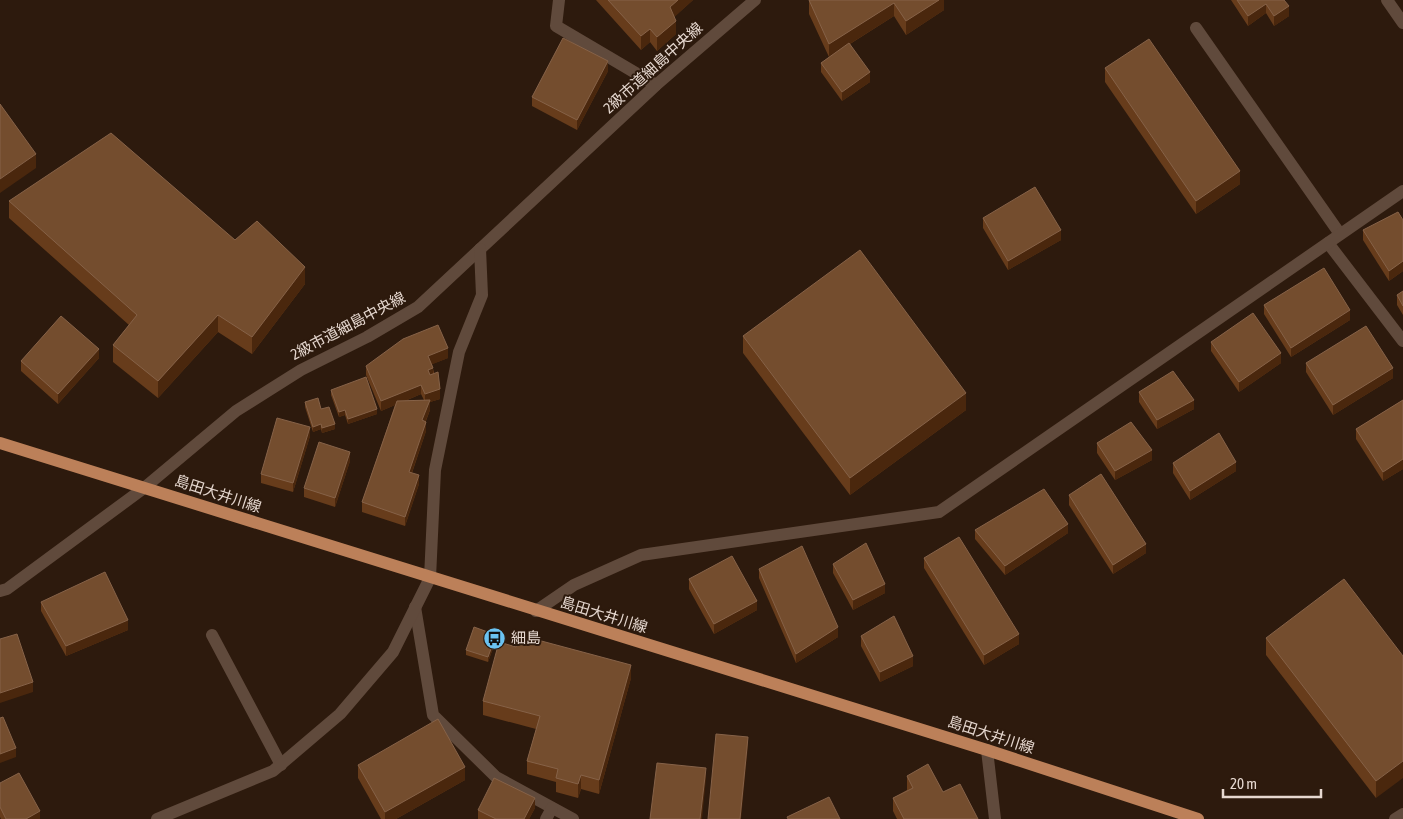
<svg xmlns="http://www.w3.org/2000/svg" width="1403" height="819" font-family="'Asap Condensed','Noto Sans JP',sans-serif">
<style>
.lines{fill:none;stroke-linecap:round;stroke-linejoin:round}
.minor{stroke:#604a3c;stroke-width:12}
.major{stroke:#bc8059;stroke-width:12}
.wall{fill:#673c1b;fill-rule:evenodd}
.shaded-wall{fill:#4a270d}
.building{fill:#744d2e;stroke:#866248}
.labels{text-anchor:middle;stroke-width:4;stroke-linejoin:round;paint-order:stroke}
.street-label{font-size:15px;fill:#e6d8d0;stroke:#2d1a0d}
.poi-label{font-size:15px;fill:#e6d8d0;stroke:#2d1a0d;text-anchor:start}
</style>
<rect width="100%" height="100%" fill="#2d1a0d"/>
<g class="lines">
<!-- minor -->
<g class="minor">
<path d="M559 0 556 26 656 85"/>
<path d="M1387 0 1403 23"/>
<path d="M1196 28 1340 234"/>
<path d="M1328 243 1403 341"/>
<path d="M0 591 7 589 144 488 236 411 301 370 367 337 418 307 656 85 755 0"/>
<path d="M415 607 433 715 496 777 573 819"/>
<path d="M536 611 574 585 641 555 939 512 1403 191"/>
<path d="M212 635 281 765"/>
<path d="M987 750 995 819"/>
<path d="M157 819 273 771 340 714 393 652 430 578 435 470 459 352 482 295 480 249"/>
<path d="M546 819 552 808"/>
<path d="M1395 819 1403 814"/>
</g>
<!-- major -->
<path class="major" d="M0 443 987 750 1198 819"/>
</g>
<!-- wall -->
<g class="wall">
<path d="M596 0H693L674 17 676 34 657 51 650 42 641 50Z"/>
<path d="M809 0H944V10L906 35 894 16 850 44 870 82 842 101 821 72V63L829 57 809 14Z"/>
<path d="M1231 0H1284L1289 16 1274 26 1266 13 1248 26Z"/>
<path d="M1105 68 1240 184 1196 214 1105 82Z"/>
<path d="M608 71 577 130 532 106V97Z"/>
<path d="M9 201 235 240 305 284 252 354 218 332 158 398 113 362V345L129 325 9 218Z"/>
<path d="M983 218 1061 240 1008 270 983 228Z"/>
<path d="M1403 220V271L1389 281 1363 240V230Z"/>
<path d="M1403 291V315L1397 305V295Z"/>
<path d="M1264 305 1350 320 1291 357 1264 314Z"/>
<path d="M743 336 966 410 850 495 743 353Z"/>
<path d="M1211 342 1281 363 1239 392 1211 351Z"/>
<path d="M99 358 58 404 21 371V361Z"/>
<path d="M448 358 432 364 440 399 430 402V410L426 421V431L412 473 419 484 405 526 362 512V502L395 405 381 411 366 375V366ZM421 394 424 400 405 401Z"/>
<path d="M1306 363 1393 378 1333 415 1306 372Z"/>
<path d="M331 390 377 414 348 424 345 415 339 417 331 395Z"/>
<path d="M1139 392 1194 409 1157 429 1139 402Z"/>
<path d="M1403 400V469L1383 481 1356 439V429Z"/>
<path d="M305 402 321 409 335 429 322 433 321 429 313 432 305 407Z"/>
<path d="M310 436 293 492 261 483V474Z"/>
<path d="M1097 443 1152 460 1115 480 1097 453Z"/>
<path d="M350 461 335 507 304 497V488Z"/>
<path d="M1173 463 1236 471 1190 500 1173 473Z"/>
<path d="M1069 495 1146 553 1113 574 1069 505Z"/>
<path d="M975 530 1068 533 1005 575 975 539Z"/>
<path d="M924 558 1019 644 984 665 924 568Z"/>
<path d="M833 564 885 593 853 610 833 573Z"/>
<path d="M759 569 838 637 796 663 759 578Z"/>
<path d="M689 579 757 610 714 634 689 589Z"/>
<path d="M41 602 128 630 66 656 41 611Z"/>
<path d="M861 636 913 666 880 682 861 646Z"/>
<path d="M1266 638 1403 656 1376 798 1266 655Z"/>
<path d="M496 640 488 662 466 655V650Z"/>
<path d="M631 678 599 794 581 789 578 798 556 792V782L527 774V761L536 729 483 715V701Z"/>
<path d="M358 765 465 780 396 819H381L358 778Z"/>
<path d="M907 776 943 792 978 819H897L893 811V798L907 790Z"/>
<path d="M0 783 40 819H1L0 817Z"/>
<path d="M535 808 529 819H478V810Z"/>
</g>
<!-- shaded-wall -->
<g class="shaded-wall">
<path d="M678 0H693L670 21V7Z"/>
<path d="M939 0H944V10L906 35V21Z"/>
<path d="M894 3V16L829 57V44Z"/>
<path d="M1266 4V13L1248 26V16Z"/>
<path d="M1289 6V16L1274 26V16Z"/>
<path d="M676 21V34L657 51V37Z"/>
<path d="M650 29V42L641 50V36Z"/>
<path d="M608 61V71L577 130V120Z"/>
<path d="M870 72V82L842 101V92Z"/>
<path d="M36 154V168L0 193V179Z"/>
<path d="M1240 171V184L1196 214V201Z"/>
<path d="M1061 230V240L1008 270V261Z"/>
<path d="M1403 261V271L1389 281V271Z"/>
<path d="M305 267V284L252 354V337Z"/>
<path d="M1350 310V320L1291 357V348Z"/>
<path d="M218 315V332L158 398V381Z"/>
<path d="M448 348V358L428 366V356Z"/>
<path d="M99 349V358L58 404V394Z"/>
<path d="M1281 353V363L1239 392V382Z"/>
<path d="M433 368V377L428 379V370Z"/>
<path d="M1393 368V378L1333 415V405Z"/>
<path d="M421 385V394L381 411V401Z"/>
<path d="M440 389V399L430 402V410L422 430V420L425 403V394Z"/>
<path d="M966 393V410L850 495V478Z"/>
<path d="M1194 400V409L1157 429V420Z"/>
<path d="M377 409V414L348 424V419Z"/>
<path d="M345 410V415L339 417V412Z"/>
<path d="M426 422V431L409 481V472Z"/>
<path d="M321 424V429L313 432V427Z"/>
<path d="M335 424V429L322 433V428Z"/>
<path d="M310 427V436L293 492V483Z"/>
<path d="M1152 450V460L1115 480V471Z"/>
<path d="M350 452V461L335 507V498Z"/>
<path d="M1403 459V469L1383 481V472Z"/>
<path d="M1236 462V471L1190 500V491Z"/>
<path d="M419 475V484L405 526V517Z"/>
<path d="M1068 524V533L1005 575V566Z"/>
<path d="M1146 544V553L1113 574V565Z"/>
<path d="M885 584V593L853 610V600Z"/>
<path d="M757 601V610L714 634V624Z"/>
<path d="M128 620V630L66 656V646Z"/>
<path d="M838 627V637L796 663V654Z"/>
<path d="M1019 634V644L984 665V655Z"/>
<path d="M496 635V640L488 662V657Z"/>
<path d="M913 656V666L880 682V672Z"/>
<path d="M631 665V678L599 794V780Z"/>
<path d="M33 682V692L0 703V693Z"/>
<path d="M748 737V746L741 819H740Z"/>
<path d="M16 748V757L0 763V754Z"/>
<path d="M1403 761V778L1376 798V781Z"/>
<path d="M465 767V780L396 819H385V812Z"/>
<path d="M706 768V778L702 819H700Z"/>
<path d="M581 775V789L578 798V784Z"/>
<path d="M535 798V808L529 819H524Z"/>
<path d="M40 811V819H26Z"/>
</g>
<!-- building -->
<g class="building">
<path d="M608 0H678L670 7 676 21 657 37 650 29 641 36Z"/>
<path d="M809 0H939L906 21 894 3 829 44Z"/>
<path d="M1237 0H1284L1289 6 1274 16 1266 4 1248 16Z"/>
<path d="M563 38 608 61 577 120 532 97Z"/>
<path d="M1149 39 1240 171 1196 201 1105 68Z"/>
<path d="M849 43 870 72 842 92 821 63Z"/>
<path d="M0 104 36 154 0 179Z"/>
<path d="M111 133 235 240 257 221 305 267 252 337 218 315 158 381 113 345 137 315 9 201Z"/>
<path d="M1035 187 1061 230 1008 261 983 218Z"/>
<path d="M1398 212 1403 220V261L1389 271 1363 230Z"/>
<path d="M860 250 966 393 850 478 743 336Z"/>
<path d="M1324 268 1350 310 1291 348 1264 305Z"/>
<path d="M1403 291V306L1397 295Z"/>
<path d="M1253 313 1281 353 1239 382 1211 342Z"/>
<path d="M61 316 99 349 58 394 21 361Z"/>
<path d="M438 325 448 348 428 356 433 368 428 370 430 375 438 372 440 389 425 394 421 385 381 401 366 366 403 339Z"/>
<path d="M1366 326 1393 368 1333 405 1306 363Z"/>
<path d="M1173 371 1194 400 1157 420 1139 392Z"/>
<path d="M366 377 377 409 348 419 345 410 339 412 331 390Z"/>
<path d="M318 398 321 409 329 407 335 424 322 428 321 424 313 427 305 402Z"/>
<path d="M430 400 422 420 426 422 409 472 419 475 405 517 362 502 397 401Z"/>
<path d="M1403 400V459L1383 472 1356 429Z"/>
<path d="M277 418 310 427 293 483 261 474Z"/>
<path d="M1131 422 1152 450 1115 471 1097 443Z"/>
<path d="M1219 433 1236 462 1190 491 1173 463Z"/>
<path d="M319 442 350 452 335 498 304 488Z"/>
<path d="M1101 474 1146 544 1113 565 1069 495Z"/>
<path d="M1044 489 1068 524 1005 566 975 530Z"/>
<path d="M959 537 1019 634 984 655 924 558Z"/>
<path d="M866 543 885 584 853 600 833 564Z"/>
<path d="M802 546 838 627 796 654 759 569Z"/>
<path d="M732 556 757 601 714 624 689 579Z"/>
<path d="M105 572 128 620 66 646 41 602Z"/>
<path d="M1344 579 1403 656V761L1376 781 1266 638Z"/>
<path d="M894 616 913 656 880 672 861 636Z"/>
<path d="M474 627 496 635 488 657 466 650Z"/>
<path d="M17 634 33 682 0 693V639Z"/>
<path d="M519 635 631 665 599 780 581 775 578 784 556 778 558 769 527 761 540 716 483 701 499 642 516 647Z"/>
<path d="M3 717 16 748 0 754V718Z"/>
<path d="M438 719 465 767 385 812 358 765Z"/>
<path d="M716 734 748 737 740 819H708Z"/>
<path d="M657 763 706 768 700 819H650Z"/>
<path d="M928 764 943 792 960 784 978 819H904L893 798 913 788 907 776Z"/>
<path d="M19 773 40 811 26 819H6L0 807V783Z"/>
<path d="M494 778 535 798 524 819H496L478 810Z"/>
<path d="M829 797 840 819H788L787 817Z"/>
</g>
<!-- icons -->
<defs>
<symbol id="bus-disc" viewBox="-11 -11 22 22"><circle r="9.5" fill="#6bc3f2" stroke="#2d1a0d"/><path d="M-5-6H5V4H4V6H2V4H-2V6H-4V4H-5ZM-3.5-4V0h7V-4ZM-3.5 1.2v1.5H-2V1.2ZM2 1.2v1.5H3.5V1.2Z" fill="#111"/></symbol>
</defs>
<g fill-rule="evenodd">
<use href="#bus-disc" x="482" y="626" width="25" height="25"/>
</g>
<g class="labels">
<!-- street labels -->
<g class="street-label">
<text transform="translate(653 68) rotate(-42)" y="5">2級市道細島中央線</text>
<text transform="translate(348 326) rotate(-28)" y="5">2級市道細島中央線</text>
<text transform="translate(218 494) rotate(18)" y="5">島田大井川線</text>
<text transform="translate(604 615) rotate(17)" y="5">島田大井川線</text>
<text transform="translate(991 735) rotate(18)" y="5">島田大井川線</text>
</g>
<!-- poi labels -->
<g class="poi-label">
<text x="511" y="643">細島</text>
</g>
</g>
<!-- scale -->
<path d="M1223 789v8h98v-8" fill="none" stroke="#e6d8d0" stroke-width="2.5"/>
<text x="1230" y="789" font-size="15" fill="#e6d8d0" stroke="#2d1a0d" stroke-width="4" paint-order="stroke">20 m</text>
</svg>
